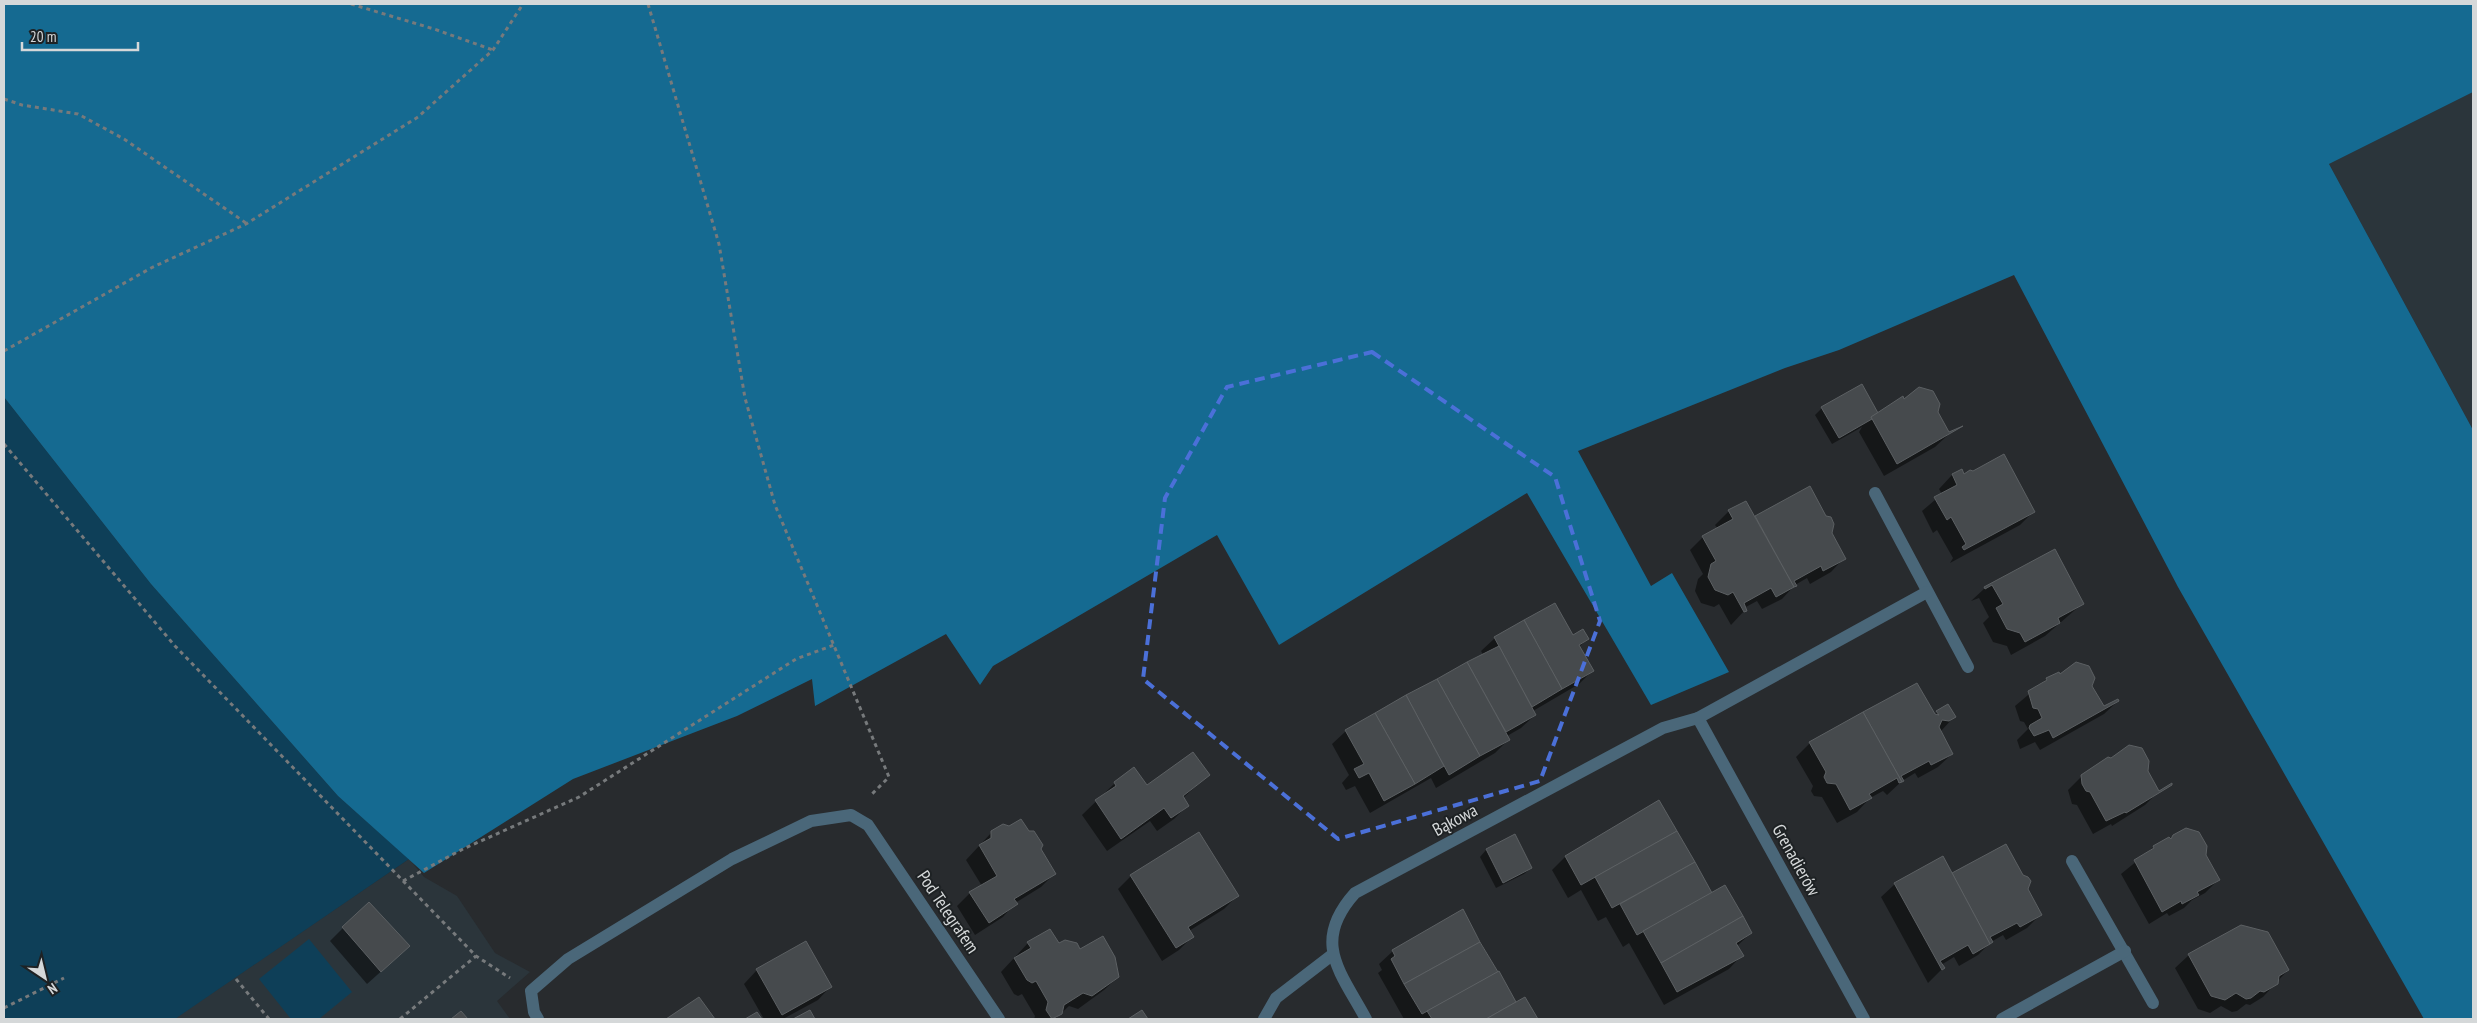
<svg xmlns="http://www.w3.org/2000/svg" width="2477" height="1023" font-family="'PT Sans Narrow',sans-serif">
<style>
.built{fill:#2b353b}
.green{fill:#0e3f58}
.forest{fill:#156a91}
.shadow{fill:#0007}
.building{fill:#464a4d;stroke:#5c6063}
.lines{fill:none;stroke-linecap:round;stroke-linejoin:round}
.path{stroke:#777a7c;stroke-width:3;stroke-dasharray:4 4;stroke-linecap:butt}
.service{stroke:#4a6779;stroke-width:12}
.minor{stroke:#4a6779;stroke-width:12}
.marked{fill:none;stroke:#4b70d8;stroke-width:4;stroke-dasharray:10 6;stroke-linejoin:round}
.labels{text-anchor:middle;stroke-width:4;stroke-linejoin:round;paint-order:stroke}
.street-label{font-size:18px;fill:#d5d8d9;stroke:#1e2224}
</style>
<rect width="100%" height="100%" fill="#282b2e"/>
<!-- built -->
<g class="built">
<path d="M2473 92V430L2329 164Z"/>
<path d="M409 859 424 877 457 896 495 953 530 972 497 1001 510 1019H174Z"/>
</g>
<!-- green -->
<g class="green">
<path d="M4 397 151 584 338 796 409 859 175 1019H4Z"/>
<path d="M309 939 352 992 319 1019H291L259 979Z"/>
</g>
<!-- forest -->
<path class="forest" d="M4 4H2473V92L2329 164 2473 430V1019H2424L2178 587 2014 275 1839 350 1785 368 1578 451 1651 586 1672 573 1729 672 1651 705 1527 493 1279 645 1217 535 993 666 980 685 946 634 815 706 812 679 737 716 573 779 424 873 338 796 151 584 4 397Z"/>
<!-- shadow -->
<g class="shadow">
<path d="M1904 401 1937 412 1949 434 1935 447 1884 476 1859 432 1862 427 1832 444 1815 415 1822 408 1877 415Z"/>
<path d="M1962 471 1964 476 2034 511 2020 525 1950 563 1953 558 1937 530 1933 533 1922 511 1942 494 1939 489 1952 475Z"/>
<path d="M1810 488 1844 558 1831 572 1810 584 1807 578 1795 585 1782 599 1762 609 1757 601 1744 608 1745 610 1731 625 1719 604 1714 607 1701 603 1695 591 1698 579 1703 574 1690 550 1703 537 1718 529 1715 525 1729 511 1754 518Z"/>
<path d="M2054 550 2083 603 2045 636 2011 655 2007 646 1993 642 1983 623 1989 617 1979 598 1971 601 1985 588Z"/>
<path d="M1573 637 1587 639 1579 647 1592 671 1579 684 1533 711 1535 715 1521 728 1507 736 1509 739 1495 753 1436 788 1431 778 1370 813 1355 786 1346 790 1342 783 1349 775 1332 744 1346 731 1484 656 1481 651 1495 638Z"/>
<path d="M2047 679 2091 686 2104 708 2118 701 2104 714 2040 750 2035 742 2020 749 2017 740 2028 729 2024 722 2020 721 2015 706Z"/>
<path d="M1917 684 1934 715 1937 712 1954 717 1941 731 1952 754 1938 767 1918 778 1915 773 1902 781 1887 795 1883 791 1870 798 1857 812 1837 823 1822 797 1814 796 1811 791 1813 786 1796 757 1810 743Z"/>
<path d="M2147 771 2158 792 2145 805 2112 826 2111 824 2093 834 2077 805 2072 804 2068 790 2082 776Z"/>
<path d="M1208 775 1183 798 1188 805 1174 819 1157 831 1150 821 1107 851 1082 815 1115 783 1147 786Z"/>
<path d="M1659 801 1711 895 1751 933 1737 946 1742 955 1729 969 1664 1005 1629 943 1623 947 1606 917 1598 921 1581 890 1568 898 1552 870 1565 857Z"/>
<path d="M992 832 1054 874 1041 887 1015 903 1003 917 975 935 957 906 970 893 982 886 966 860Z"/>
<path d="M1515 836 1531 868 1524 874 1496 888 1480 857 1486 850Z"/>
<path d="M2174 836 2205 855 2219 879 2205 893 2192 900 2184 908 2169 916 2167 913 2149 924 2121 874 2154 847Z"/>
<path d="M1951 874 2040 915 2027 928 2006 940 2003 935 1991 942 1978 955 1959 966 1954 957 1941 965 1943 968 1928 983 1881 897 1895 884Z"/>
<path d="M1131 876 1237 896 1224 909 1189 931 1192 937 1179 950 1162 961 1118 889Z"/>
<path d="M1463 911 1516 1004 1525 999 1536 1019H1404L1378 973 1382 970 1379 964 1393 951Z"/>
<path d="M343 928 395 959 367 984 330 941Z"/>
<path d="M1028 943 1058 945 1079 951 1118 977 1104 990 1078 1009 1069 1006 1055 1019H1034L1035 1016 1022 994 1018 996 1014 994 1001 972Z"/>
<path d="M2189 955 2288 970 2263 997 2250 1005 2246 1004 2237 1011 2232 1012 2221 1006 2210 1013 2198 1009 2175 968Z"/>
<path d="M757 970 831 986 818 1000 783 1019H764L744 984Z"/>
</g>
<!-- building -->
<g class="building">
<path d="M1862 384 1878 413 1871 417 1872 419 1839 438 1821 407Z"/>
<path d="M1919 387 1933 391 1940 404 1938 412 1949 432 1963 426 1897 464 1871 417 1903 396 1904 399Z"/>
<path d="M2004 454 2035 512 1964 550 1962 547 1966 544 1951 517 1947 520 1934 497 1957 485 1952 474 1962 469 1964 474 1970 470 1973 471Z"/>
<path d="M1810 486 1826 516 1831 517 1834 524 1832 533 1846 559 1823 571 1821 566 1794 581 1797 586 1794 587 1755 516Z"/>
<path d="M1746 501 1794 587 1776 597 1771 588 1744 603 1747 611 1744 612 1733 592 1728 595 1715 590 1708 577 1711 564 1716 561 1702 536 1733 519 1728 510Z"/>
<path d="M2055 549 2084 604 2058 618 2060 623 2025 642 2020 633 2007 629 1996 608 2003 604 1992 585 1985 589 1984 587Z"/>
<path d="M1555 603 1573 635 1583 629 1589 639 1579 645 1594 671 1562 689 1524 620Z"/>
<path d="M1524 620 1562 689 1532 707 1494 637Z"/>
<path d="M1499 646 1536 715 1506 732 1467 662Z"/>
<path d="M1467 662 1510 740 1480 756 1437 679Z"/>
<path d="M2076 662 2089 666 2095 678 2092 686 2104 706 2118 699 2119 701 2053 738 2049 730 2034 736 2029 728 2030 725 2042 718 2038 709 2033 708 2028 691 2047 680 2046 678 2059 672 2060 674Z"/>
<path d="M1437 679 1480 756 1449 775 1406 695Z"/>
<path d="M1917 683 1935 714 1939 715 1936 711 1948 704 1956 717 1949 721 1942 720 1939 727 1953 754 1931 765 1929 761 1901 776 1904 781 1902 782 1863 712Z"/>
<path d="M1406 695 1444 766 1415 784 1375 713Z"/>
<path d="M1863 712 1902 782 1899 783 1897 778 1869 794 1872 798 1850 810 1836 784 1827 783 1824 777 1826 772 1809 742Z"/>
<path d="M1375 713 1415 784 1384 801 1369 773 1359 778 1354 769 1364 764 1345 730Z"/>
<path d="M2129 745 2142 748 2149 761 2148 771 2159 791 2172 783V785L2126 813 2125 812 2106 821 2090 792 2086 791 2082 784 2081 775 2108 757 2111 758Z"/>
<path d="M1193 752 1210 775 1183 796 1189 806 1171 818 1164 808 1121 839 1095 800 1116 786 1114 782 1134 767 1147 785Z"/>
<path d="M1659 800 1677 831 1581 885 1565 856Z"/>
<path d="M1021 819 1029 831H1034L1043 845 1041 849 1056 874 1014 899 1018 904 989 923 969 892 997 876 979 845 991 838V831L1003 824 1009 826Z"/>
<path d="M2186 828 2199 832 2207 846 2206 855 2220 880 2197 892 2199 895 2182 904 2181 901 2162 912 2134 860 2154 848 2153 846 2169 837 2171 839 2173 835Z"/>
<path d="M1677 831 1695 862 1612 908 1595 877Z"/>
<path d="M1199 832 1239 896 1188 927 1194 937 1176 948 1130 875Z"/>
<path d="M1515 834 1532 868 1503 883 1486 849Z"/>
<path d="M2006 844 2023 875 2028 877 2031 881 2028 889 2042 915 2020 927 2017 923 1990 937 1993 942 1990 944 1952 873Z"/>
<path d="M1943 856 1990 944 1973 954 1968 945 1940 961 1945 968 1942 970 1894 883Z"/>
<path d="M1695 862 1712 893 1637 935 1620 904Z"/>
<path d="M1725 885 1743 916 1661 963 1643 931Z"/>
<path d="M369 902 410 946 381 972 342 927Z"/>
<path d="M1463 909 1480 942 1404 984 1391 959 1395 956 1392 950Z"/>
<path d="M1743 916 1752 933 1736 943 1744 956 1677 992 1661 963Z"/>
<path d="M2241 925 2268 932 2289 970 2279 976 2278 984 2264 992 2260 991 2251 998 2246 999 2236 993 2225 1000 2211 996 2188 954Z"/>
<path d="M1050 929 1059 943 1065 940 1077 943 1080 949 1103 936 1115 957 1119 977 1092 996 1083 993 1064 1005 1062 1014 1052 1019 1046 1010 1048 1002 1036 981 1032 983 1027 980 1014 958 1031 948 1027 942Z"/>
<path d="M806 941 832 987 782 1015 756 969Z"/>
<path d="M1480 942 1498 972 1422 1014 1404 984Z"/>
<path d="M1499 971 1516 1002 1486 1019H1432L1427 1011Z"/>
<path d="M699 997 715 1019H666Z"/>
<path d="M1525 997 1538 1019H1486L1516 1002Z"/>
<path d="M810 1010 815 1019H793Z"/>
<path d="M1142 1010 1148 1019H1128Z"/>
<path d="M461 1011 468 1019H451Z"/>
<path d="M757 1012 762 1019H745Z"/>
</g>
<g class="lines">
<!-- path -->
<g class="path">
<path d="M351 4 434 29 493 50"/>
<path d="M648 4 719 244 745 398 775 505 889 777 870 796"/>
<path d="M4 99 22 105 78 114 124 139 246 223"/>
<path d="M4 351 151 268 246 224 418 117 493 50 523 4"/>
<path d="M4 444 175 646 476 956 510 978"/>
<path d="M403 881 463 849 579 797 796 659 834 645"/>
<path d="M236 979 269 1019"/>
<path d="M4 1008 64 978"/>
<path d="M400 1019 476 956"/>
</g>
<!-- service -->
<g class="service">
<path d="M1875 493 1968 667"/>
<path d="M2072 861 2153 1003"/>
<path d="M1264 1019 1276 998 1332 955"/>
</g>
<!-- minor -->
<g class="minor">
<path d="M1698 718 1864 1019"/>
<path d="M538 1019 534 1012 531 991 568 959 732 859 811 821 851 815 868 825 999 1019"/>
<path d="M1366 1019C1340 971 1311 942 1355 893L1663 728 1698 718 1927 592"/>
<path d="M2002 1019 2125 951"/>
</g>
</g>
<!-- marked area -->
<path class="marked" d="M1372 352 1555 477 1600 621 1540 781 1338 839 1143 679 1165 498 1227 387Z"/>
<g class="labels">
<!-- street labels -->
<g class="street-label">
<text transform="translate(1455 820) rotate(-28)" y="6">Bąkowa</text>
<text transform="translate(1796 860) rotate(61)" y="6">Grenadierów</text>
<text transform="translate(948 912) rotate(56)" y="6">Pod Telegrafem</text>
</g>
</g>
<!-- border -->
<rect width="2477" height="1023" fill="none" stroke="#d5d8d9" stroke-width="10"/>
<!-- north arrow -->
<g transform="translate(45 978) rotate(145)" stroke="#1e2224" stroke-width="4" paint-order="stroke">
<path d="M0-4L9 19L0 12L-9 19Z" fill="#d5d8d9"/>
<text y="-8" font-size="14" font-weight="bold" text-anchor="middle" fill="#d5d8d9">N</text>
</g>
<!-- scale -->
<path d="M22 42v8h116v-8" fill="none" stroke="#d5d8d9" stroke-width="2.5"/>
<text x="30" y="42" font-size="15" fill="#d5d8d9" stroke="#1e2224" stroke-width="4" paint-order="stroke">20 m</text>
</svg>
